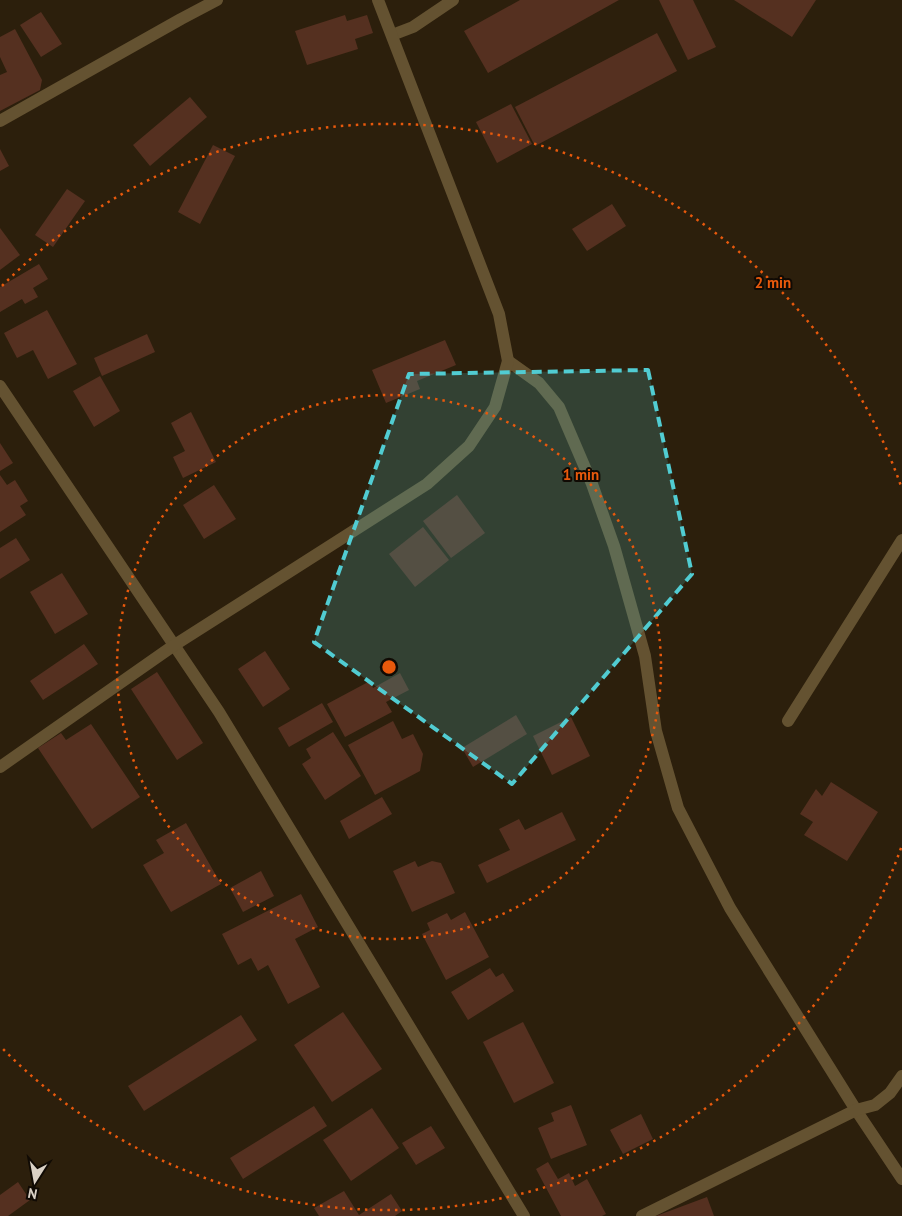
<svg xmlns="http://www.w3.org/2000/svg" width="902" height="1216" font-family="'PT Sans',sans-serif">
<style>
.building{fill:#553020}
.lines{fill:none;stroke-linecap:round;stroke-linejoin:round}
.street{stroke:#645231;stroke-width:12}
.marked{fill:#51ccd2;fill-opacity:0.2;stroke:#51ccd2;stroke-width:4;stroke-dasharray:10 6;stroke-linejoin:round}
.ring{fill:none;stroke:#e8590c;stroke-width:2.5;stroke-dasharray:2.5 5}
.centre{fill:#e8590c;stroke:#100a04;stroke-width:2.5}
.ring-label{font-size:15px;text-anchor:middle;font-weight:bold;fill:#e8590c;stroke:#100a04;stroke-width:4;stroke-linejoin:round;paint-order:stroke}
</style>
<rect width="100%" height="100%" fill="#2c1f0c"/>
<!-- building -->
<g class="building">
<path d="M520 0H619L488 73 464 31Z"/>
<path d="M659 0H693L716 47 688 60Z"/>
<path d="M734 0H816L792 37Z"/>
<path d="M41 12 62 44 41 57 20 25Z"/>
<path d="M345 15 347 21 367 15 373 33 355 39 358 49 307 65 295 31Z"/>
<path d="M15 29 42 80 40 90 0 111V75L7 72 0 57V37Z"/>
<path d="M657 33 677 71 535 146 515 107Z"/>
<path d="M190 97 207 117 150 166 133 145Z"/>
<path d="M511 104 532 144 497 163 476 122Z"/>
<path d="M213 145 235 156 200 224 178 212Z"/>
<path d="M0 149 9 166 0 171Z"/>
<path d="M67 189 85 201 53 247 35 235Z"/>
<path d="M612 204 626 226 587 251 572 229Z"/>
<path d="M0 228 20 255 0 270Z"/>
<path d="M39 264 48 279 33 288 38 297 25 304 22 299 0 312V287Z"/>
<path d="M47 310 77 364 48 379 33 350 17 358 4 333Z"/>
<path d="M147 334 155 352 102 376 94 358Z"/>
<path d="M445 340 456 365 417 381 420 389 386 403 372 370Z"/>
<path d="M100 376 120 411 94 427 73 391Z"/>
<path d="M191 412 216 462 183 478 173 457 185 451 171 423Z"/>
<path d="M0 443 13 463 0 471Z"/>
<path d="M0 475 7 485 15 480 28 501 20 506 26 515 0 532Z"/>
<path d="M214 485 236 519 204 539 183 505Z"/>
<path d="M457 495 485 533 451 558 423 521Z"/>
<path d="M423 527 449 560 415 587 389 554Z"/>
<path d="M16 538 30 560 0 579V548Z"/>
<path d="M62 573 88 614 55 634 30 592Z"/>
<path d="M84 644 98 664 43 700 30 681Z"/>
<path d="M265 651 290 689 263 707 238 669Z"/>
<path d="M157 672 203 743 177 760 131 689Z"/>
<path d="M400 673 409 690 386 702 392 712 345 737 327 704 370 681 373 688Z"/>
<path d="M322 703 333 722 289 747 278 728Z"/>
<path d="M516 715 527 734 473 767 462 748Z"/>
<path d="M571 717 590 756 552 775 533 736Z"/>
<path d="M393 721 402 739 413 734 423 754 420 771 375 795 348 745Z"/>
<path d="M91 724 140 797 92 829 38 748 61 733 66 740Z"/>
<path d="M333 732 361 776 325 800 302 764 311 758 306 749Z"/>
<path d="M831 782 878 812 847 861 804 835 813 822 800 814 816 789 822 796Z"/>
<path d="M382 797 392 814 349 839 340 821Z"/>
<path d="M562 812 576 840 487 883 478 865 510 850 499 829 519 819 525 830Z"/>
<path d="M186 823 221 884 171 912 143 865 164 853 156 840Z"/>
<path d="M415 861 418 867 432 861 441 863 455 893 412 912 393 871Z"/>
<path d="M261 871 274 896 243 912 230 888Z"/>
<path d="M301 894 318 927 295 939 320 987 288 1004 268 965 258 971 251 958 238 965 222 934Z"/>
<path d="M465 912 489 957 446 980 422 934 430 930 427 923 447 913 451 920Z"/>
<path d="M490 968 496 977 503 973 514 991 468 1020 451 992Z"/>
<path d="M343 1012 382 1069 332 1102 294 1045Z"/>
<path d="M241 1015 257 1040 144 1111 128 1086Z"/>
<path d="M523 1022 554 1083 514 1103 483 1042Z"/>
<path d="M571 1105 587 1145 551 1159 538 1128 554 1121 551 1113Z"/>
<path d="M314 1106 327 1126 243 1179 230 1158Z"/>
<path d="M372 1108 399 1148 351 1181 323 1140Z"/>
<path d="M641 1114 653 1139 623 1154 610 1130Z"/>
<path d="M431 1126 445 1148 416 1165 402 1143Z"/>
<path d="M548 1162 558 1179 569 1173 575 1186 587 1179 606 1214 602 1216H561L536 1169Z"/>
<path d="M18 1182 30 1200 8 1216H0V1195Z"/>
<path d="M344 1191 359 1215 391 1194 402 1211 395 1216H319L314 1208Z"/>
<path d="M707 1197 714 1216H656Z"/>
</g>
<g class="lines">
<!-- street -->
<g class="street">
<path d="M392 35 413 27 453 0"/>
<path d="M0 121 181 19 217 0"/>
<path d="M508 361 539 383 559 407 592 484 614 546 645 656 656 731 678 808 730 908 856 1110 902 1179"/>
<path d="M0 386 219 712 524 1216"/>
<path d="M788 721 902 540"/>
<path d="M0 767 173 646 427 484 469 446 495 407 508 361 499 314 378 0"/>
<path d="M642 1216 856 1110 875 1105 890 1093 902 1076"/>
</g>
</g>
<!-- marked area -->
<path class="marked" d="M648 370 692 574 512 784 314 642 409 374Z"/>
<!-- distance rings -->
<g class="ring">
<circle cx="389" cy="667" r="272"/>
<path d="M901 848A543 543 0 0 1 2 1048M2 286A543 543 0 0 1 901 486"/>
</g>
<circle cx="389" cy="667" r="8" class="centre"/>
<g class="ring-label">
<text x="773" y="288">2 min</text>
<text x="581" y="480">1 min</text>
</g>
<!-- north arrow -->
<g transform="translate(35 1181) rotate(191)" stroke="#100a04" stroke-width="4" paint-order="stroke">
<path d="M0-4L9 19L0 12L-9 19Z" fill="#dad1c6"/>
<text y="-8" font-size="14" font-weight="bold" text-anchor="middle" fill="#dad1c6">N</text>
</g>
</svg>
